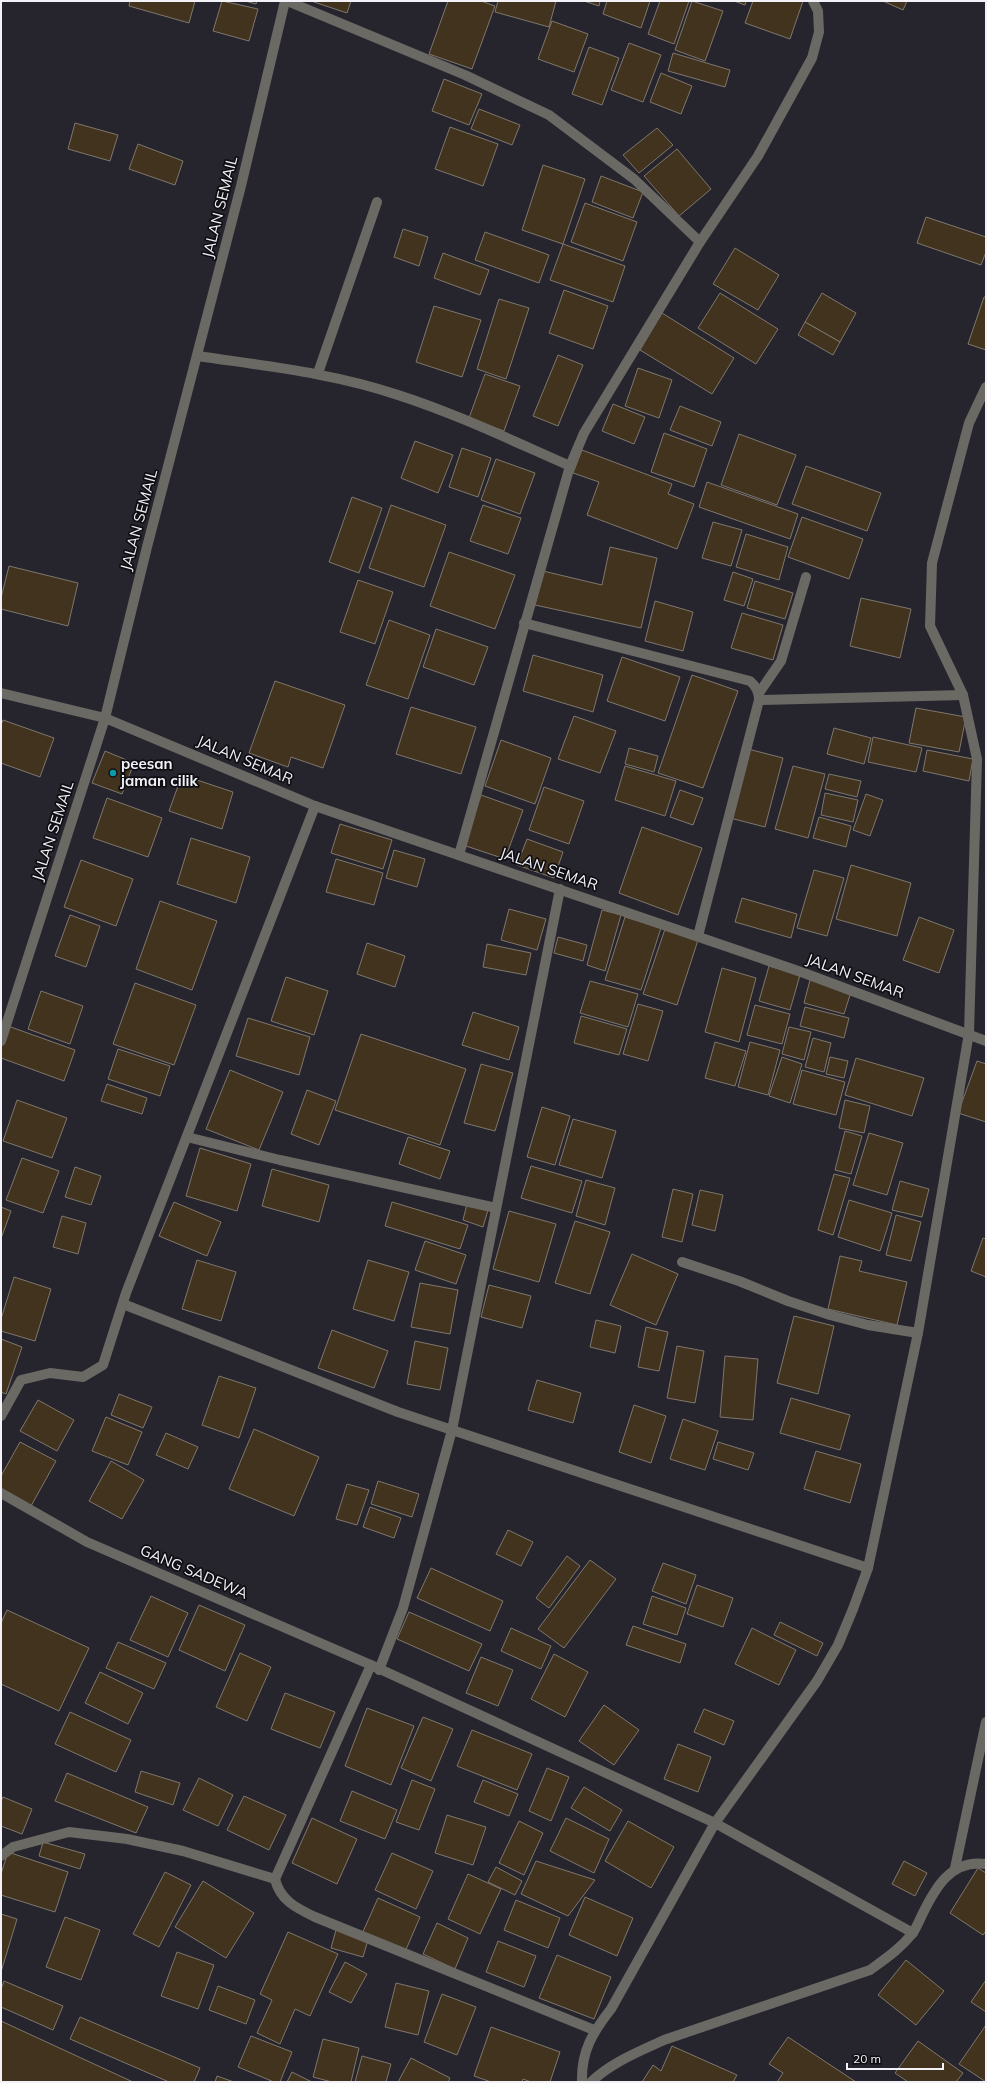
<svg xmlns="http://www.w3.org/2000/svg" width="987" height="2083" font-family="Mulish,sans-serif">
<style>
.building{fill:#42331e;stroke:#7e776d}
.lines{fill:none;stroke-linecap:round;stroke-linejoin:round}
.street{stroke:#6b6964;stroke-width:10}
.culture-dot{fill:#0f9aa8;stroke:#0f0f13;stroke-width:1.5}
.labels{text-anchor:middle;stroke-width:3.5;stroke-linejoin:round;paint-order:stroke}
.street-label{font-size:15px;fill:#f3f2f9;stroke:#0f0f13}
.poi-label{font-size:15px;font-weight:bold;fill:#f3f2f9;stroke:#0f0f13;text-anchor:start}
</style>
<rect width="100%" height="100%" fill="#26252e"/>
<!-- building -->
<g class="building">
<path d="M130 1H195L189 23 129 6Z"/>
<path d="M222 1 258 9 249 41 213 31Z"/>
<path d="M245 1H257L256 4Z"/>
<path d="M311 1H351L347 13Z"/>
<path d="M448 1H481L495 6 472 69 429 54Z"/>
<path d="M498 1H556L549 27 495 12Z"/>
<path d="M584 1H600L599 6Z"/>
<path d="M607 1H650L641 28 603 14Z"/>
<path d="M660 1H689L674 44 648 34Z"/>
<path d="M692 1 723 11 705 61 675 50Z"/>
<path d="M734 1H746L745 5Z"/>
<path d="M753 1H803L790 39 745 23Z"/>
<path d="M883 1H907L903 10Z"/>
<path d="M552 21 588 34 574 72 538 59Z"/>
<path d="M629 43 661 55 643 102 611 90Z"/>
<path d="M589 47 619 58 602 105 572 94Z"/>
<path d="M673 53 730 70 725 87 668 71Z"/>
<path d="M661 73 692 86 681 114 650 102Z"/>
<path d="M444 79 482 94 469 125 432 111Z"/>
<path d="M479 109 520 125 512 145 471 129Z"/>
<path d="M75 123 118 135 110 161 68 149Z"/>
<path d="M450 127 498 144 483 186 435 169Z"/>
<path d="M657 128 673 145 639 173 623 155Z"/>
<path d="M138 144 183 161 175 185 129 169Z"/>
<path d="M677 149 711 189 679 216 644 176Z"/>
<path d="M543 165 585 179 563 244 522 230Z"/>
<path d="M601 176 643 192 633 218 592 202Z"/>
<path d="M585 203 637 222 623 261 571 242Z"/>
<path d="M926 217 986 237V252L981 265 917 243Z"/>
<path d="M403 229 428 237 419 266 394 257Z"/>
<path d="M485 232 549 255 539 283 475 260Z"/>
<path d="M563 244 625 266 613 302 550 280Z"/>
<path d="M735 248 779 275 758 310 713 284Z"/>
<path d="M443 253 489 270 480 295 434 278Z"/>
<path d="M564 290 608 306 593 349 549 333Z"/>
<path d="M720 293 778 329 756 364 698 328Z"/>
<path d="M822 293 856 313 840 342 805 322Z"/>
<path d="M984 297H986V350L968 344Z"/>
<path d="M499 299 529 308 506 379 477 369Z"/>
<path d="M434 306 481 320 462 377 416 362Z"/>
<path d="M662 313 734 358 712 394 640 350Z"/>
<path d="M805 322 840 342 833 355 798 335Z"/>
<path d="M558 355 583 365 558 426 533 416Z"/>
<path d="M638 368 672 380 659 418 625 406Z"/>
<path d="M485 374 520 386 504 431 469 418Z"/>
<path d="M613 404 645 417 634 444 602 431Z"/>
<path d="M680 406 721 422 712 446 670 430Z"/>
<path d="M664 433 707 449 694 487 651 472Z"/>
<path d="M739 434 796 455 777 505 721 485Z"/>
<path d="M415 441 453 455 438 493 401 478Z"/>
<path d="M462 448 491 458 478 497 449 487Z"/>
<path d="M582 450 672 484 668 494 694 504 677 549 587 515 599 482 573 473Z"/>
<path d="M496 459 535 473 520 514 481 500Z"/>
<path d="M806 466 881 493 867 531 792 504Z"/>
<path d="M707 482 798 514 790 539 699 507Z"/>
<path d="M352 497 382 508 359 573 329 562Z"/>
<path d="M391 505 446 525 424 587 369 568Z"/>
<path d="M483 505 521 518 508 554 470 541Z"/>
<path d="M802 517 863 539 849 579 788 557Z"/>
<path d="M713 522 742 530 731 566 702 558Z"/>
<path d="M746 534 788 547 779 580 736 567Z"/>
<path d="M610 547 657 558 641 628 535 605 543 571 602 585Z"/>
<path d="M449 552 515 575 495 629 430 606Z"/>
<path d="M9 566 78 583 68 626 1 609V598Z"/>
<path d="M733 572 753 579 744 606 724 600Z"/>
<path d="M358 580 393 592 375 644 340 632Z"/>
<path d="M755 581 793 593 785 619 747 608Z"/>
<path d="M861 598 911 609 900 658 850 646Z"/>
<path d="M655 601 693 612 683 651 645 641Z"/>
<path d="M742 613 783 625 773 660 731 648Z"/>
<path d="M389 620 430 635 408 699 366 685Z"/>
<path d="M436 629 488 647 474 685 423 667Z"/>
<path d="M533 655 603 675 593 712 523 691Z"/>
<path d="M622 657 680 677 665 721 607 701Z"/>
<path d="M692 675 738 691 703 788 658 773Z"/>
<path d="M275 681 345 705 323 768 291 757 288 767 249 753Z"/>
<path d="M411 707 476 727 461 774 396 754Z"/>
<path d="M916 708 966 717 959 752 909 743Z"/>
<path d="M574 716 616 731 600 773 558 759Z"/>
<path d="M3 720 54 738 40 777 1 763V725Z"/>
<path d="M834 728 871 738 864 764 827 754Z"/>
<path d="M873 737 922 748 916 772 868 762Z"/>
<path d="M501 740 551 758 535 804 485 786Z"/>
<path d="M629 748 658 756 654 772 625 764Z"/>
<path d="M748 749 783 758 765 827 730 818Z"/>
<path d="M927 750 973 759 969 781 923 771Z"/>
<path d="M105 751 134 763 122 794 92 783Z"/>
<path d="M625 766 676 781 665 816 615 800Z"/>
<path d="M793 766 825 774 808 838 775 829Z"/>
<path d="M829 774 861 781 857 797 825 789Z"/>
<path d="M182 775 233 792 222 829 169 811Z"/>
<path d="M544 787 584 801 569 844 529 830Z"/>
<path d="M680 790 703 798 693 825 670 817Z"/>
<path d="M825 793 858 800 853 822 821 815Z"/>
<path d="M866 794 883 800 870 836 853 830Z"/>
<path d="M481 795 523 810 505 859 463 845Z"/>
<path d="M107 798 162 818 148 857 93 838Z"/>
<path d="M819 817 851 826 846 847 813 838Z"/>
<path d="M340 824 392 840 383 869 331 853Z"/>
<path d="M642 827 702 848 678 915 619 893Z"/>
<path d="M191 838 250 857 236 903 177 884Z"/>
<path d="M527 839 563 852 554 878 517 865Z"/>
<path d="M394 850 425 859 417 887 386 878Z"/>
<path d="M336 859 383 873 374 905 326 892Z"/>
<path d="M81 860 133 879 116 926 64 907Z"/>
<path d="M851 865 911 883 897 936 836 919Z"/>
<path d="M814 870 844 878 827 936 797 928Z"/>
<path d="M742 898 797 914 791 938 735 922Z"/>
<path d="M160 901 217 921 192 990 136 969Z"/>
<path d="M509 909 546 919 537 950 501 940Z"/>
<path d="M602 910 621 915 605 971 587 965Z"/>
<path d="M70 915 100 926 86 967 55 956Z"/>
<path d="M625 917 661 928 641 990 605 980Z"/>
<path d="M919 917 954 930 939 973 903 960Z"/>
<path d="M665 929 698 940 677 1005 643 994Z"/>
<path d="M558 937 587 945 583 961 554 953Z"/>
<path d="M367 943 405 956 395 987 357 974Z"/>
<path d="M487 944 531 953 526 975 483 967Z"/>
<path d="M769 966 800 975 790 1010 759 1001Z"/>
<path d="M722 968 756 978 739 1042 705 1032Z"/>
<path d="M286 977 328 991 314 1035 271 1021Z"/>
<path d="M810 980 851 992 844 1014 804 1003Z"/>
<path d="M590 981 638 994 628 1027 580 1013Z"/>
<path d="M135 983 196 1005 174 1065 113 1044Z"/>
<path d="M41 991 83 1006 70 1044 28 1029Z"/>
<path d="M638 1004 663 1011 648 1061 623 1054Z"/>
<path d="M755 1005 790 1014 782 1044 747 1035Z"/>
<path d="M805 1007 849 1018 844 1038 800 1026Z"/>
<path d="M473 1012 519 1027 509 1060 462 1045Z"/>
<path d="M581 1016 627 1029 619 1055 574 1043Z"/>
<path d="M248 1018 310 1037 299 1075 236 1056Z"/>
<path d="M8 1026 75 1050 64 1081 1 1058V1044Z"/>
<path d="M789 1027 811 1032 804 1060 782 1054Z"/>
<path d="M361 1034 466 1069 440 1145 335 1110Z"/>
<path d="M813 1038 831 1043 824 1072 805 1067Z"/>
<path d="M715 1042 746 1051 735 1086 705 1078Z"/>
<path d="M750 1042 780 1050 768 1095 738 1087Z"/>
<path d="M118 1049 170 1066 160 1096 108 1079Z"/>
<path d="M782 1057 802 1064 790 1103 769 1096Z"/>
<path d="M830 1057 848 1061 844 1078 826 1074Z"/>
<path d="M856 1058 924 1078 912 1116 845 1095Z"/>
<path d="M977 1061 986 1064V1122L958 1113Z"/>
<path d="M481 1064 513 1073 495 1131 464 1123Z"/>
<path d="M230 1070 283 1092 259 1150 206 1129Z"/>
<path d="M802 1070 845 1082 836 1115 793 1104Z"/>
<path d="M107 1084 147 1098 142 1114 101 1101Z"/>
<path d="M307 1090 336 1101 319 1145 291 1134Z"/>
<path d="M17 1100 67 1118 52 1158 3 1141Z"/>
<path d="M845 1100 870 1106 864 1133 839 1128Z"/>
<path d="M542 1107 570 1116 555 1165 527 1157Z"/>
<path d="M573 1119 616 1131 602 1178 559 1165Z"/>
<path d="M845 1131 862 1136 851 1174 835 1170Z"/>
<path d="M869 1133 903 1143 887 1195 853 1185Z"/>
<path d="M408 1137 450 1151 440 1179 399 1164Z"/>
<path d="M200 1148 251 1164 237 1211 186 1196Z"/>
<path d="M22 1158 59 1171 43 1213 6 1200Z"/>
<path d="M531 1166 582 1181 572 1213 521 1198Z"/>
<path d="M75 1167 101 1176 91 1205 65 1197Z"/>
<path d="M272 1169 329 1185 319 1222 262 1206Z"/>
<path d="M834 1174 850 1178 833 1235 818 1230Z"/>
<path d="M586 1180 615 1188 605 1225 576 1216Z"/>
<path d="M900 1181 929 1189 922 1217 892 1210Z"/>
<path d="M673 1189 693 1194 682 1242 662 1237Z"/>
<path d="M700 1190 723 1195 715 1231 692 1225Z"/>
<path d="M849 1200 892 1213 880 1251 838 1237Z"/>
<path d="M174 1202 221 1222 207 1256 159 1236Z"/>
<path d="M392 1202 468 1225 460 1249 385 1226Z"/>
<path d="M467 1204 488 1210 483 1227 463 1220Z"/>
<path d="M1 1207 11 1211 2 1236H1Z"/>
<path d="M509 1211 556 1224 539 1282 493 1269Z"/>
<path d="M896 1215 921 1222 911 1261 886 1255Z"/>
<path d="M62 1216 86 1223 78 1254 53 1247Z"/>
<path d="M575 1221 610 1232 590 1294 555 1283Z"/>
<path d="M983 1238 986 1239V1277L971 1271Z"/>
<path d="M425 1241 466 1255 456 1284 415 1270Z"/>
<path d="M632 1254 678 1274 656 1325 610 1305Z"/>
<path d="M840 1256 862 1261 859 1271 907 1282 897 1325 828 1309Z"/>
<path d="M197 1260 236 1272 221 1321 182 1309Z"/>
<path d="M368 1260 409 1272 394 1321 353 1309Z"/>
<path d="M14 1277 51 1289 35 1341 1 1331V1319Z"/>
<path d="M420 1283 458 1290 450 1334 411 1327Z"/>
<path d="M489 1285 531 1296 522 1328 481 1317Z"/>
<path d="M794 1316 834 1326 818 1394 777 1383Z"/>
<path d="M596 1320 621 1326 615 1353 590 1347Z"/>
<path d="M646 1327 668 1332 659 1371 638 1367Z"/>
<path d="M332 1330 388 1351 374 1388 318 1368Z"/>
<path d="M1 1339 22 1347 6 1394 1 1392Z"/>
<path d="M415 1341 448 1348 440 1390 407 1384Z"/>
<path d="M677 1346 704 1351 695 1403 667 1398Z"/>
<path d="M725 1356 758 1359 753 1420 720 1417Z"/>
<path d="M219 1376 256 1388 239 1438 202 1425Z"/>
<path d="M537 1380 581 1393 573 1423 528 1410Z"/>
<path d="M119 1394 152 1407 143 1428 111 1415Z"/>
<path d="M791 1398 850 1415 840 1450 780 1433Z"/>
<path d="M38 1400 74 1420 57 1451 20 1431Z"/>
<path d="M634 1405 666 1416 651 1463 619 1452Z"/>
<path d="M106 1417 142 1432 128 1465 92 1451Z"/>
<path d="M683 1419 718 1431 705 1470 670 1459Z"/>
<path d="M254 1429 319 1457 294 1516 229 1489Z"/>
<path d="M166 1433 198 1447 188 1469 156 1455Z"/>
<path d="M20 1442 56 1461 31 1506 1 1489V1476Z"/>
<path d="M718 1442 754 1453 748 1470 713 1459Z"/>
<path d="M816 1451 861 1464 850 1503 804 1489Z"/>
<path d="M111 1461 144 1480 122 1519 89 1501Z"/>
<path d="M378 1481 419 1494 412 1517 371 1504Z"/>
<path d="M347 1484 369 1490 357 1525 336 1519Z"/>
<path d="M370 1507 401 1518 394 1538 363 1527Z"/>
<path d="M508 1530 533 1542 521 1566 496 1554Z"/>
<path d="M567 1556 580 1566 549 1608 536 1598Z"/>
<path d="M590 1560 616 1579 564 1648 538 1629Z"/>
<path d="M663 1563 696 1575 686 1604 652 1591Z"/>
<path d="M431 1568 503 1601 490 1631 417 1598Z"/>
<path d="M697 1585 733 1598 723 1627 687 1614Z"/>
<path d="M151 1596 188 1613 168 1657 130 1640Z"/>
<path d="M652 1596 686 1608 677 1635 643 1624Z"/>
<path d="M199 1605 245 1625 225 1671 179 1650Z"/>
<path d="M7 1610 89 1648 59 1711 1 1684V1623Z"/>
<path d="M409 1612 482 1644 469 1671 397 1639Z"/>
<path d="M780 1622 823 1643 817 1656 774 1635Z"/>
<path d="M633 1626 686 1644 680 1663 626 1645Z"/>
<path d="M511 1628 551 1646 541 1669 501 1651Z"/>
<path d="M752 1628 796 1650 779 1685 735 1664Z"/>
<path d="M118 1642 166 1663 154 1689 106 1668Z"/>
<path d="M240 1653 271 1667 247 1721 216 1707Z"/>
<path d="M554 1654 588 1672 565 1717 531 1699Z"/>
<path d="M481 1657 513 1670 498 1706 466 1693Z"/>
<path d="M100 1672 143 1693 128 1724 85 1703Z"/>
<path d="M285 1693 335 1712 320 1748 271 1729Z"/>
<path d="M604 1705 639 1730 614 1765 579 1741Z"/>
<path d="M367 1708 414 1726 391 1785 345 1766Z"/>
<path d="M704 1709 734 1721 724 1745 694 1732Z"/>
<path d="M70 1712 131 1740 116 1772 55 1744Z"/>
<path d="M423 1717 453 1729 431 1781 401 1768Z"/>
<path d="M472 1730 532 1754 517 1790 457 1766Z"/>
<path d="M678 1744 711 1757 698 1792 664 1779Z"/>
<path d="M547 1768 569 1777 551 1821 529 1811Z"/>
<path d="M141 1771 180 1783 173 1805 135 1792Z"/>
<path d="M67 1773 148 1807 136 1833 55 1801Z"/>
<path d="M199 1778 233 1795 218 1826 183 1810Z"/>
<path d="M412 1780 435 1789 419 1830 396 1822Z"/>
<path d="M483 1780 518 1794 509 1816 474 1802Z"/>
<path d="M584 1787 622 1810 610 1831 571 1808Z"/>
<path d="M352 1791 397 1810 385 1839 340 1821Z"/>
<path d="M244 1796 286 1815 269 1850 227 1830Z"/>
<path d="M3 1797 32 1809 22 1834 1 1826V1801Z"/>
<path d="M447 1815 486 1827 473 1865 435 1853Z"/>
<path d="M312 1818 357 1839 337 1884 292 1863Z"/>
<path d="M566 1818 609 1839 594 1873 550 1851Z"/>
<path d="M519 1821 543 1833 524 1875 499 1863Z"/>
<path d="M628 1821 674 1847 651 1888 605 1861Z"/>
<path d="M43 1842 85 1854 80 1869 39 1856Z"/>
<path d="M8 1852 68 1872 55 1912 1 1895V1874Z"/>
<path d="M392 1853 433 1871 416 1909 375 1890Z"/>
<path d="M536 1861 595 1880 568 1916 521 1894Z"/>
<path d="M904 1861 927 1873 915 1896 892 1884Z"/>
<path d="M496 1867 522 1881 515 1895 488 1882Z"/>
<path d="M978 1868 986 1873V1931L983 1935 950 1913Z"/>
<path d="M165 1872 191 1885 159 1947 133 1934Z"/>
<path d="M468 1874 501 1889 480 1934 448 1919Z"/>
<path d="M203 1881 254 1913 226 1958 175 1927Z"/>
<path d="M585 1897 633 1918 617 1956 569 1935Z"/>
<path d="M378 1898 420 1917 405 1952 362 1934Z"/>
<path d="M516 1900 560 1918 548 1948 504 1930Z"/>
<path d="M1 1914 17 1919 1 1972Z"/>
<path d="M65 1917 100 1930 81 1980 46 1967Z"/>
<path d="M437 1923 468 1938 455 1969 423 1954Z"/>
<path d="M336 1930 368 1940 363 1957 331 1948Z"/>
<path d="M288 1932 338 1954 310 2016 295 2009 280 2044 257 2033 272 2000 260 1994Z"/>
<path d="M498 1941 536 1956 524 1987 486 1972Z"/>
<path d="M177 1952 214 1965 198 2009 161 1996Z"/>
<path d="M557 1955 611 1977 594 2019 539 1998Z"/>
<path d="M906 1960 944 1991 916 2025 878 1995Z"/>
<path d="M345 1962 367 1974 351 2003 329 1992Z"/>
<path d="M986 1980V2012L971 2002Z"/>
<path d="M4 1981 63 2006 53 2030 1 2007V1989Z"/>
<path d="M396 1983 429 1991 418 2035 385 2027Z"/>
<path d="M218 1986 255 2000 246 2024 209 2010Z"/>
<path d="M442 1994 476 2007 457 2055 424 2042Z"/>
<path d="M80 2017 200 2068 194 2082H169L70 2039Z"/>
<path d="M1 2021 133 2082H1Z"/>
<path d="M986 2025V2082L959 2064Z"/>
<path d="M491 2027 560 2052 550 2082H531L523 2079 522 2082H491L474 2076Z"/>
<path d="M251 2036 292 2052 280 2082H274L238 2067Z"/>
<path d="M788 2037 856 2082H777L783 2073 769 2064Z"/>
<path d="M323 2039 359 2048 351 2082H332L313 2077Z"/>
<path d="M918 2041 963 2073 956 2082H908L895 2073Z"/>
<path d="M672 2046 737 2075 733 2082H642L653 2065 661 2071Z"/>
<path d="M362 2056 391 2064 386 2082H355Z"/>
<path d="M411 2058 450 2078 448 2082H398Z"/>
<path d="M292 2072 312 2082H287Z"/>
<path d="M217 2076 234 2082H215Z"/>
</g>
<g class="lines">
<!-- street -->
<g class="street">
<path d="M287 1 465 75 549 115 634 179 700 242"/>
<path d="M198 356C265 366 333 373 398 395 457 414 513 441 570 466"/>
<path d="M318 373 377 202"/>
<path d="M524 623 750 681C756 686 759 692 759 700L698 936"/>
<path d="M1 693 105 718 315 806 804 973 986 1041"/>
<path d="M759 693 781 661 806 577"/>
<path d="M759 700 963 695"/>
<path d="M459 855 570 466 584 433 700 242 758 156 812 58 819 32 818 11 813 1"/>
<path d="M1 1041 105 718 147 547 241 186 285 1"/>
<path d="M187 1137 280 1160 496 1208"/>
<path d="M682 1262 739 1281 788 1301 830 1315 868 1325 918 1333"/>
<path d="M123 1304 398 1412 868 1568"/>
<path d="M1 1416 21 1380 50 1373 83 1377 103 1365 126 1293 315 806"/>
<path d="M1 1493 87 1542 371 1665 715 1823 913 1933"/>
<path d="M371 1665 275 1879C280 1900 296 1908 315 1917L594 2030"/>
<path d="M379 1670 403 1608 452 1430 560 889"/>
<path d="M1 1856 13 1847 69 1832 127 1839 183 1851 275 1879"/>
<path d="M955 1868 986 1722"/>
<path d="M582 2082C581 2051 593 2032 611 2009L715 1823 817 1681 838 1645 853 1609 868 1568 918 1333 969 1033 977 759 963 695 930 626 932 563 969 423 986 387"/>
<path d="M591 2082C612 2062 638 2052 664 2040L870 1970C885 1959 900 1949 912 1934 916 1929 919 1921 922 1915 935 1888 951 1859 986 1864"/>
</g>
</g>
<!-- markers -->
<circle class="culture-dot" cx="113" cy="773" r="4"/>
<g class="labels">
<!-- street labels -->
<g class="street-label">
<text transform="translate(220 207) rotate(-76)" y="5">JALAN SEMAIL</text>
<text transform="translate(139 520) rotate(-75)" y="5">JALAN SEMAIL</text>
<text transform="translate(245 760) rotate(23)" y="5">JALAN SEMAR</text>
<text transform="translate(53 831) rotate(-72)" y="5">JALAN SEMAIL</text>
<text transform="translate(549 869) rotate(19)" y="5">JALAN SEMAR</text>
<text transform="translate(855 976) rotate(20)" y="5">JALAN SEMAR</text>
<text transform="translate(194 1572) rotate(23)" y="5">GANG SADEWA</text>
</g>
<!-- poi labels -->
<g class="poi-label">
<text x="121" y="769">peesan<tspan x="121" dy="17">jaman cilik</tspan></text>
</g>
</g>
<!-- border -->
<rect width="987" height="2083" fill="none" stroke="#f3f2f9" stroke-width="4"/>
<!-- scale -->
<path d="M847 2063v6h96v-6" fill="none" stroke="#f3f2f9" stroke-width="2"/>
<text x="853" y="2063" font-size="12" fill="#f3f2f9" stroke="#0f0f13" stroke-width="3" paint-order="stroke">20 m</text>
</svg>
